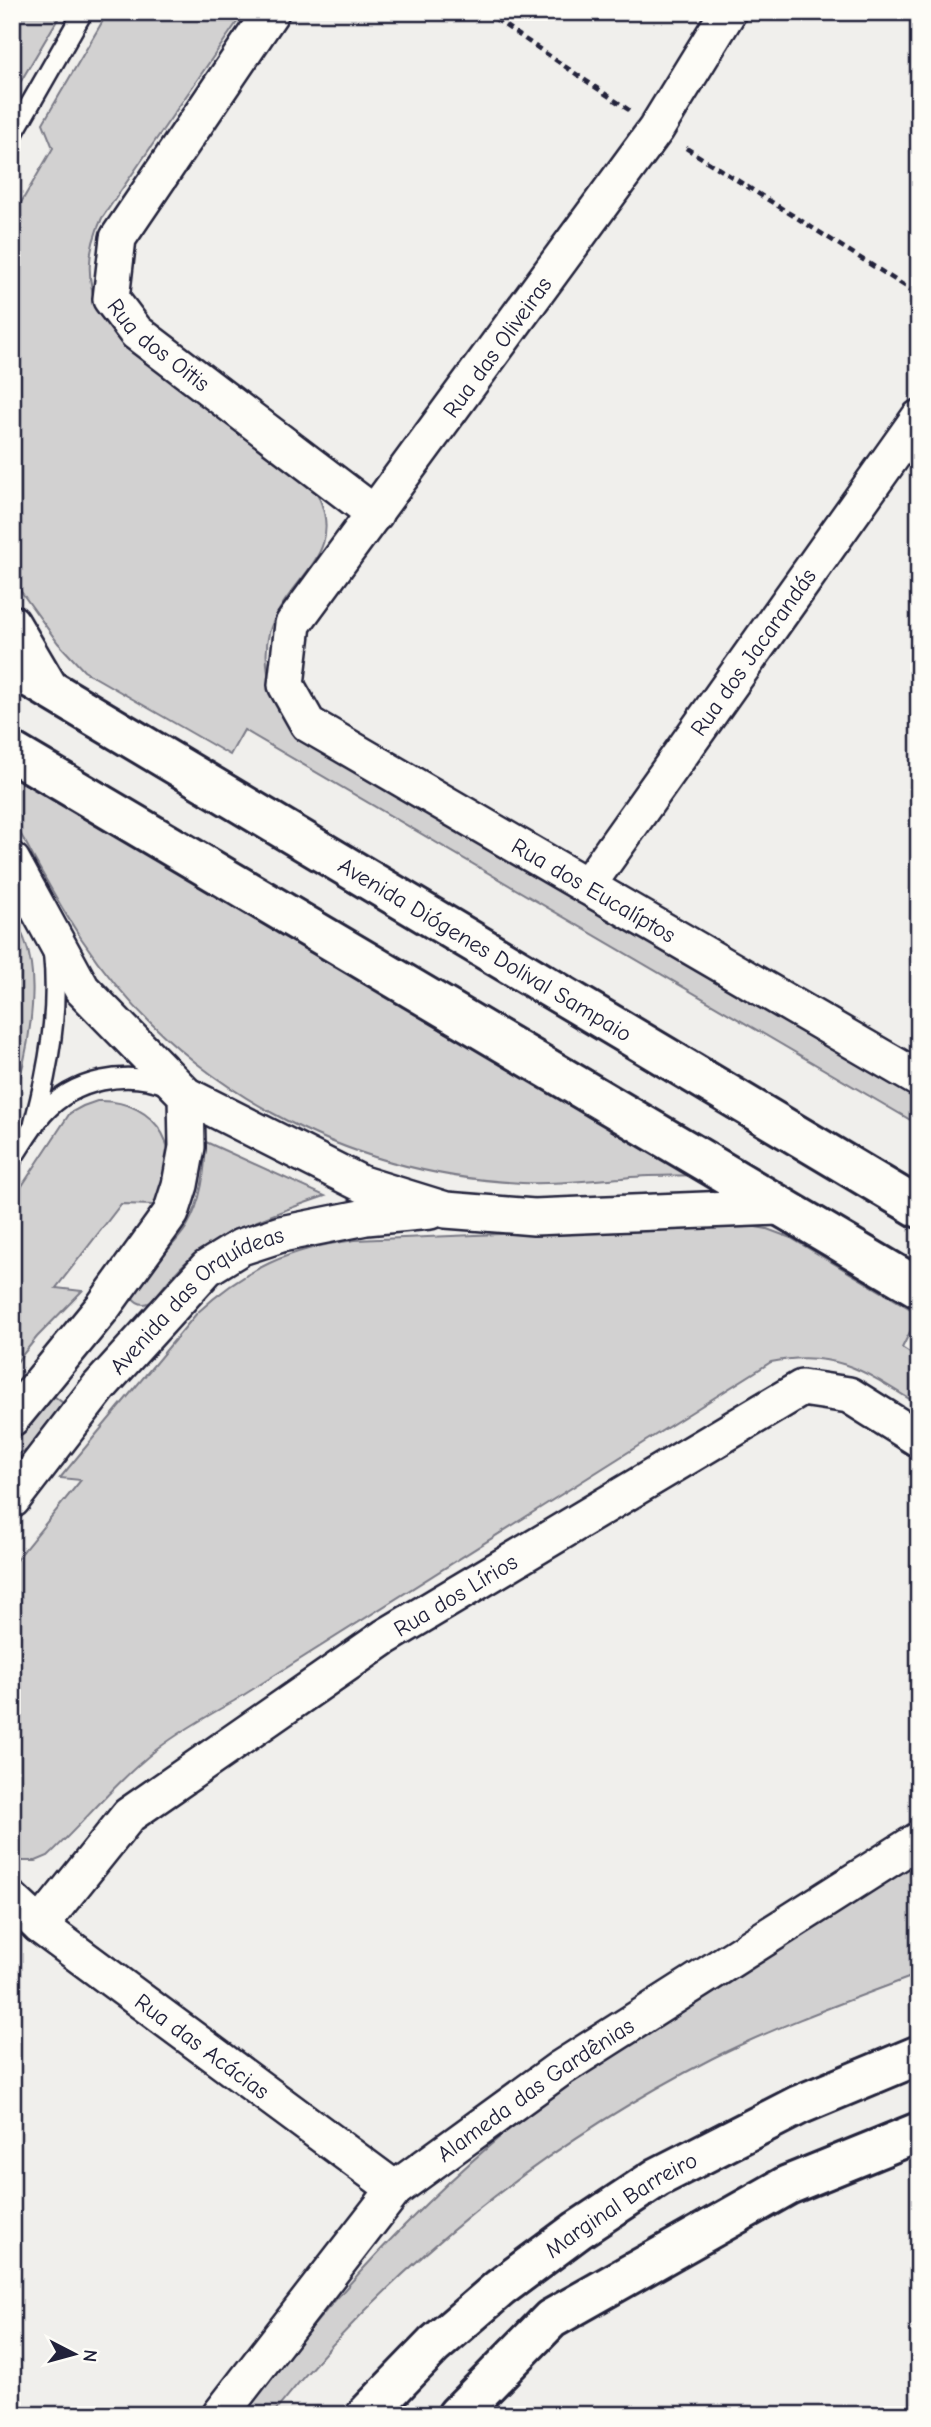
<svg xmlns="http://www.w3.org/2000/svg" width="931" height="2427" font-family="'Comic Neue',sans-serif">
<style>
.green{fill:#d2d1d1;stroke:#7a7a86;stroke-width:2}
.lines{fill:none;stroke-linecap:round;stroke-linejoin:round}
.lane-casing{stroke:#22223b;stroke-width:23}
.street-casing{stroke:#22223b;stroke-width:40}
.secondary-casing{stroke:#22223b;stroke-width:44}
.path{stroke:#22223b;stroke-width:4.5;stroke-dasharray:7 5;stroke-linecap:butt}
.lane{stroke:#fdfcf7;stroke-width:18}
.street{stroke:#fdfcf7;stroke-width:35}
.secondary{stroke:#fdfcf7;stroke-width:38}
.labels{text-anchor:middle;stroke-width:7;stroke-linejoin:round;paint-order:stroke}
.street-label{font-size:23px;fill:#22223b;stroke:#fdfcf7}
</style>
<rect width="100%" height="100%" fill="#f0efec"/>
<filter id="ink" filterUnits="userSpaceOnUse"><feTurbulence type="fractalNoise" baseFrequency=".0143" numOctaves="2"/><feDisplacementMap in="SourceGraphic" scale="14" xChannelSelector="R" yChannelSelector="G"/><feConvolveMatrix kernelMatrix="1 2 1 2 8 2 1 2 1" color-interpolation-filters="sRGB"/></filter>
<g filter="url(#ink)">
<!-- green -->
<g class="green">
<path d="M12 12H62L12 96Z"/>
<path d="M108 12H244L102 218C86 252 86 281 100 316L315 489C351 557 286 576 269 633 264 653 267 673 272 692L919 1094V1125L244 730 230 755 84 671 58 643 12 579V218L53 148 43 123Z"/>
<path d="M12 776 696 1175C672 1176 647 1175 622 1178 589 1180 556 1185 522 1183 346 1175 179 1086 81 938 62 910 46 880 30 851 25 840 16 829 13 818 9 806 12 788 12 776Z"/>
<path d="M12 917C16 924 22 932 25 941 42 984 27 1061 12 1103Z"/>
<path d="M97 1101C159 1099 190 1155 154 1205L121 1204 56 1288 82 1291 37 1337 12 1368V1201L70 1113 83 1106Z"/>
<path d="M206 1142 325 1196C281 1211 229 1229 191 1258 176 1269 164 1287 151 1302 143 1306 137 1304 132 1297L133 1287C148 1269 176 1245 187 1226 202 1201 205 1170 206 1142Z"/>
<path d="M739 1224 767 1229 791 1238 919 1314 902 1348 919 1359V1405C868 1373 834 1348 771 1362L234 1701C207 1716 181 1731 156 1750 117 1781 85 1821 48 1856L36 1861H12V1565L81 1480 60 1478 197 1313C245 1269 290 1248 355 1240Z"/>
<path d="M50 1393 63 1403 28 1450 19 1453 12 1448V1440Z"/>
<path d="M919 1859V1974C850 2000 779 2025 713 2058 543 2145 392 2265 272 2415H243C334 2292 440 2179 562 2087 600 2059 643 2035 683 2010 761 1960 840 1910 919 1859Z"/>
</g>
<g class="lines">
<defs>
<g id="lane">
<path d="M12 136 83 12"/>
<path d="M34 1123C49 1067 59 1011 53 953"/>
<path d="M12 1159C22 1144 31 1128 43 1114 74 1079 127 1069 169 1086"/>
</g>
<g id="street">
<path id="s1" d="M271 12 118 238 111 299 136 332 375 514"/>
<path id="s2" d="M728 12 656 129 293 624 286 685 308 724 919 1079"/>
<path d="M12 623 52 691"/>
<path d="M12 861 82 989 186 1095 362 1184 446 1210 534 1217 778 1207"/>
<path id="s3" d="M587 886 919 418"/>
<path d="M12 1418 103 1307 171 1213 180 1185 187 1147 186 1095"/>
<path id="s4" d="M12 1500 99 1387 207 1268 241 1247 281 1234 366 1217 430 1211"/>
<path id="s5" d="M12 1900 40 1926 395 2189"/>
<path id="s6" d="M40 1926 129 1815 385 1637 802 1388 849 1395 919 1439"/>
<path id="s7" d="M220 2415 395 2189 561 2068 919 1840"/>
</g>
<g id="secondary">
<path id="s8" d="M12 667 919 1208"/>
<path d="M12 752 919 1288"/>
<path id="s9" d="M366 2415 434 2345 500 2288 578 2230 658 2177 799 2105 919 2055"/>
<path d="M457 2415 551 2319 788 2185 919 2132"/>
</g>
</defs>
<!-- lane casing -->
<use href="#lane" class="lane-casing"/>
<!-- street casing -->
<use href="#street" class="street-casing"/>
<!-- secondary casing -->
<use href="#secondary" class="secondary-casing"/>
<!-- path -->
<g class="path">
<path d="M485 12 629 110"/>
<path d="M686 148 919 295"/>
</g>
<!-- lane -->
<use href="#lane" class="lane"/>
<!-- street -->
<use href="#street" class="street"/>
<!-- secondary -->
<use href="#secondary" class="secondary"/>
</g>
</g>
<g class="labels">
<!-- street labels -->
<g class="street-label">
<text dy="8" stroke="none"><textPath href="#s1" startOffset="401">Rua dos Oitis</textPath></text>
<text transform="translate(497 347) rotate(-54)" y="8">Rua das Oliveiras</text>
<text dy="8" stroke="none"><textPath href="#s3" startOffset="287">Rua dos Jacarandás</textPath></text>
<text dy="8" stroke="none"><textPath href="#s2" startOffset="1188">Rua dos Eucalíptos</textPath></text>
<text dy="8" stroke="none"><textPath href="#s8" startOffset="551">Avenida Diógenes Dolival Sampaio</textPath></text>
<text dy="8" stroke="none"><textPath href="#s4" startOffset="276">Avenida das Orquídeas</textPath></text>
<text dy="8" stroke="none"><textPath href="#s6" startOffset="536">Rua dos Lírios</textPath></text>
<text dy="8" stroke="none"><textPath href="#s5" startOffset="240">Rua das Acácias</textPath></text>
<text dy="8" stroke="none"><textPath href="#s7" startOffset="458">Alameda das Gardênias</textPath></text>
<text dy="8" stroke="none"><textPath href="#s9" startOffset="332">Marginal Barreiro</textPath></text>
</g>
</g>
<!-- margin -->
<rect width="931" height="2427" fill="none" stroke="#fdfcf7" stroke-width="42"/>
<rect x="21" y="21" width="889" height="2385" fill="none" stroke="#22223b" stroke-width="2.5" filter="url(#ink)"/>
<!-- north arrow -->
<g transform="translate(74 2354) rotate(96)" stroke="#fdfcf7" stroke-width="5" paint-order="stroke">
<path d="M0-5L12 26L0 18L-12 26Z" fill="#22223b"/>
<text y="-10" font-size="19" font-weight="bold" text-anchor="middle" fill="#22223b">N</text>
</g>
</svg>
